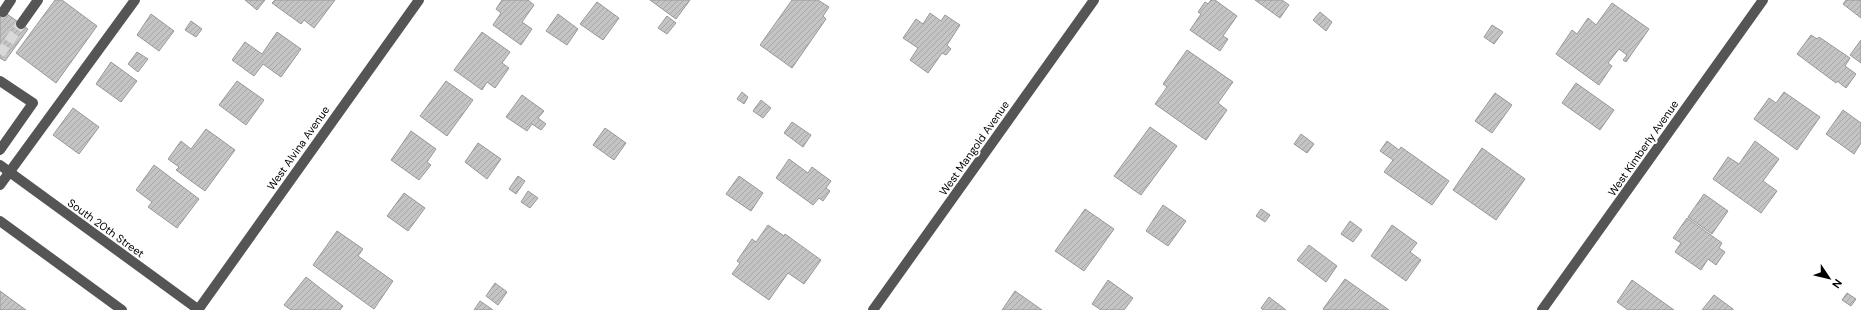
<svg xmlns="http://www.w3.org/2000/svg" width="1861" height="310" font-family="'DM Sans',sans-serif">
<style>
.building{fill:url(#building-hatch);stroke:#999}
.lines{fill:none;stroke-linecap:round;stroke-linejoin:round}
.minor-tunnel{stroke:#d9d9d9;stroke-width:10;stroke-dasharray:10 5;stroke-linecap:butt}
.minor{stroke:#555;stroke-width:10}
.labels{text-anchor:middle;stroke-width:4;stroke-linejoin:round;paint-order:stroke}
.street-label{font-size:11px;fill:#000;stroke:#fff}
</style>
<defs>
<pattern id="building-hatch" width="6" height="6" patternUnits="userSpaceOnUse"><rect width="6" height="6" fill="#c4c4c4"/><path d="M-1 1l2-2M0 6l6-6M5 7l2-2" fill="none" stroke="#a7a7a7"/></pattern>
</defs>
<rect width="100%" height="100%" fill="#fff"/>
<!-- building -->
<g class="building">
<path d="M55 0H62L97 26 56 83 16 53Z"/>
<path d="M245 0H265L257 10Z"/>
<path d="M275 0H335L314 28 304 20 301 24 272 3Z"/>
<path d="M502 0H528L534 5 522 22 532 29 521 45 493 25 501 13 496 9Z"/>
<path d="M650 0H690L676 19Z"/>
<path d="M792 0H818L829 7 823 16 826 19 792 68 760 45Z"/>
<path d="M1211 0H1215L1237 16 1223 36 1228 39 1220 51 1190 30 1201 14 1198 12 1205 2 1208 4Z"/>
<path d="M1255 0H1282L1289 5 1280 18Z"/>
<path d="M1846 0H1861V18L1843 4Z"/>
<path d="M597 2 619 18 603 40 580 24Z"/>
<path d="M1612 3 1649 29 1626 62 1623 60 1627 55 1619 49 1608 63 1612 66 1599 85 1556 54 1572 30 1577 34 1588 18 1596 25Z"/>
<path d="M0 9 28 29 5 61 0 58Z"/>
<path d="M1320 12 1332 22 1326 31 1313 20Z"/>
<path d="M930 13 941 21 945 15 960 25 947 45 951 49 946 55 942 53 928 73 910 60 918 48 903 38 916 19 923 24Z"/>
<path d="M151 14 174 31 159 51 137 35Z"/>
<path d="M558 14 578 29 567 45 546 31Z"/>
<path d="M667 16 676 23 667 34 658 28Z"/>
<path d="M191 21 202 29 196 37 185 30Z"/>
<path d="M1492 25 1503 32 1494 44 1484 37Z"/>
<path d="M277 32 301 49 281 77 263 64 254 76 232 60 245 42 262 54Z"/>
<path d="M482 32 510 52 502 63 509 68 495 88 487 82 482 90 454 70Z"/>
<path d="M1811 35 1817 39 1819 37 1850 58 1845 66 1856 74 1846 88 1837 81 1836 83 1797 54Z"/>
<path d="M1861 40V63L1850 55Z"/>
<path d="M1187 50 1233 82 1218 103 1227 110 1206 140 1155 104 1167 87 1163 84Z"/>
<path d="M137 52 148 59 138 72 128 64Z"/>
<path d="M111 62 137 81 121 102 96 84Z"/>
<path d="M237 81 264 100 246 125 219 105Z"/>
<path d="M446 81 473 100 447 136 420 116Z"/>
<path d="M1576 83 1614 110 1600 130 1562 103Z"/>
<path d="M742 92 748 97 744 104 737 99Z"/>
<path d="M1784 92 1820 117 1797 150 1754 119 1769 98 1776 103Z"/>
<path d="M1495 93 1512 105 1492 133 1475 121Z"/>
<path d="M522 95 544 111 538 118 546 124 541 130 532 124 527 131 506 117Z"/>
<path d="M761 100 771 108 763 118 753 111Z"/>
<path d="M73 108 99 127 79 154 53 135Z"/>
<path d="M1843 110 1861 123V143L1854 154 1826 134Z"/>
<path d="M792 122 811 135 803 147 784 133Z"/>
<path d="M1150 127 1177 146 1141 195 1114 176Z"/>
<path d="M605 128 626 143 614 160 593 145Z"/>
<path d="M206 129 235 150 205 191 176 170 179 167 168 159 181 141 191 149Z"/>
<path d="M411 131 436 149 427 162 431 165 419 180 391 160Z"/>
<path d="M1301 134 1314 144 1307 153 1294 144Z"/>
<path d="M1387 141 1399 150 1401 147 1449 181 1432 205 1384 172 1393 160 1380 151Z"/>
<path d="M1755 141 1779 159 1763 181 1777 191 1761 213 1713 179 1728 157 1739 164Z"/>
<path d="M478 143 501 159 487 179 465 162Z"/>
<path d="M1482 148 1525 179 1496 220 1453 190Z"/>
<path d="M789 159 808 173 812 167 831 181 826 188 830 191 823 201 819 198 813 205 776 178Z"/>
<path d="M154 165 199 199 177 228 148 207 152 202 136 190Z"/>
<path d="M518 176 525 181 516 194 509 189Z"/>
<path d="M739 176 763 193 751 211 726 194Z"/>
<path d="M528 191 538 198 530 208 521 202Z"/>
<path d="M404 193 425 208 408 231 387 216Z"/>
<path d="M1704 194 1728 211 1712 234 1688 217Z"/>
<path d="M1163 205 1186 221 1168 246 1146 231Z"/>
<path d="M1085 209 1114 229 1084 271 1055 251Z"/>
<path d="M1261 209 1270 215 1265 222 1256 216Z"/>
<path d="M1687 218 1722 243 1719 248 1725 252 1716 265 1708 259 1701 270 1675 252 1681 243 1673 238Z"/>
<path d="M1350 221 1362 230 1353 242 1341 234Z"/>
<path d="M768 225 784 236 785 234 821 260 804 284 788 273 769 300 732 274 740 263 737 261 752 239 756 242Z"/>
<path d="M1392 225 1417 243 1410 252 1421 260 1406 281 1371 256Z"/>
<path d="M337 231 363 249 358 256 393 281 374 309 313 265Z"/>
<path d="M1309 245 1337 266 1326 282 1297 260Z"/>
<path d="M306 277 343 306 340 310H291L284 305Z"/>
<path d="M1345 279 1389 310H1325L1323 309Z"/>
<path d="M1108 280 1133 298 1124 310H1101L1092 304Z"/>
<path d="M1632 280 1674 310H1628L1617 302Z"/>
<path d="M495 283 507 292 498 305 486 296Z"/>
<path d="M0 291 26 310H0Z"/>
<path d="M1015 291 1042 310H1002Z"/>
<path d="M1847 293 1856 299 1851 306 1842 300Z"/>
<path d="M1714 295 1733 309V310H1702Z"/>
<path d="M1269 297 1286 310H1263L1261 308Z"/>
<path d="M480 301 493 310H474Z"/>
</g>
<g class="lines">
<!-- minor-tunnel -->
<path class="minor-tunnel" d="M0 54 21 24"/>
<!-- minor -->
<g class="minor">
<path d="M3 12 11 0"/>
<path d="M21 24 38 0"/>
<path d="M0 81 33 103 0 150"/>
<path d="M0 165 199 310"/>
<path d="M0 185 135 0"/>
<path d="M0 221 122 310"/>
<path d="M198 310 419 0"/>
<path d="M873 310 1094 0"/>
<path d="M1542 310 1763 0"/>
</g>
</g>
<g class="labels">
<!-- street labels -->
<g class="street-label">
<text transform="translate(298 148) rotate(-55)" y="4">West Alvina Avenue</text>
<text transform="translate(974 148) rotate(-55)" y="4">West Mangold Avenue</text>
<text transform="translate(1643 148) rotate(-55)" y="4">West Kimberly Avenue</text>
<text transform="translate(106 228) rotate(36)" y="4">South 20th Street</text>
</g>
</g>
<!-- north arrow -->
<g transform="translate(1829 278) rotate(125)" stroke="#ffffff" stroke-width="3" paint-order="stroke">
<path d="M0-3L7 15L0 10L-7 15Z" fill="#000000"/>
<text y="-6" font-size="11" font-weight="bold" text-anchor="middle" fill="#000000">N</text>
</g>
</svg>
